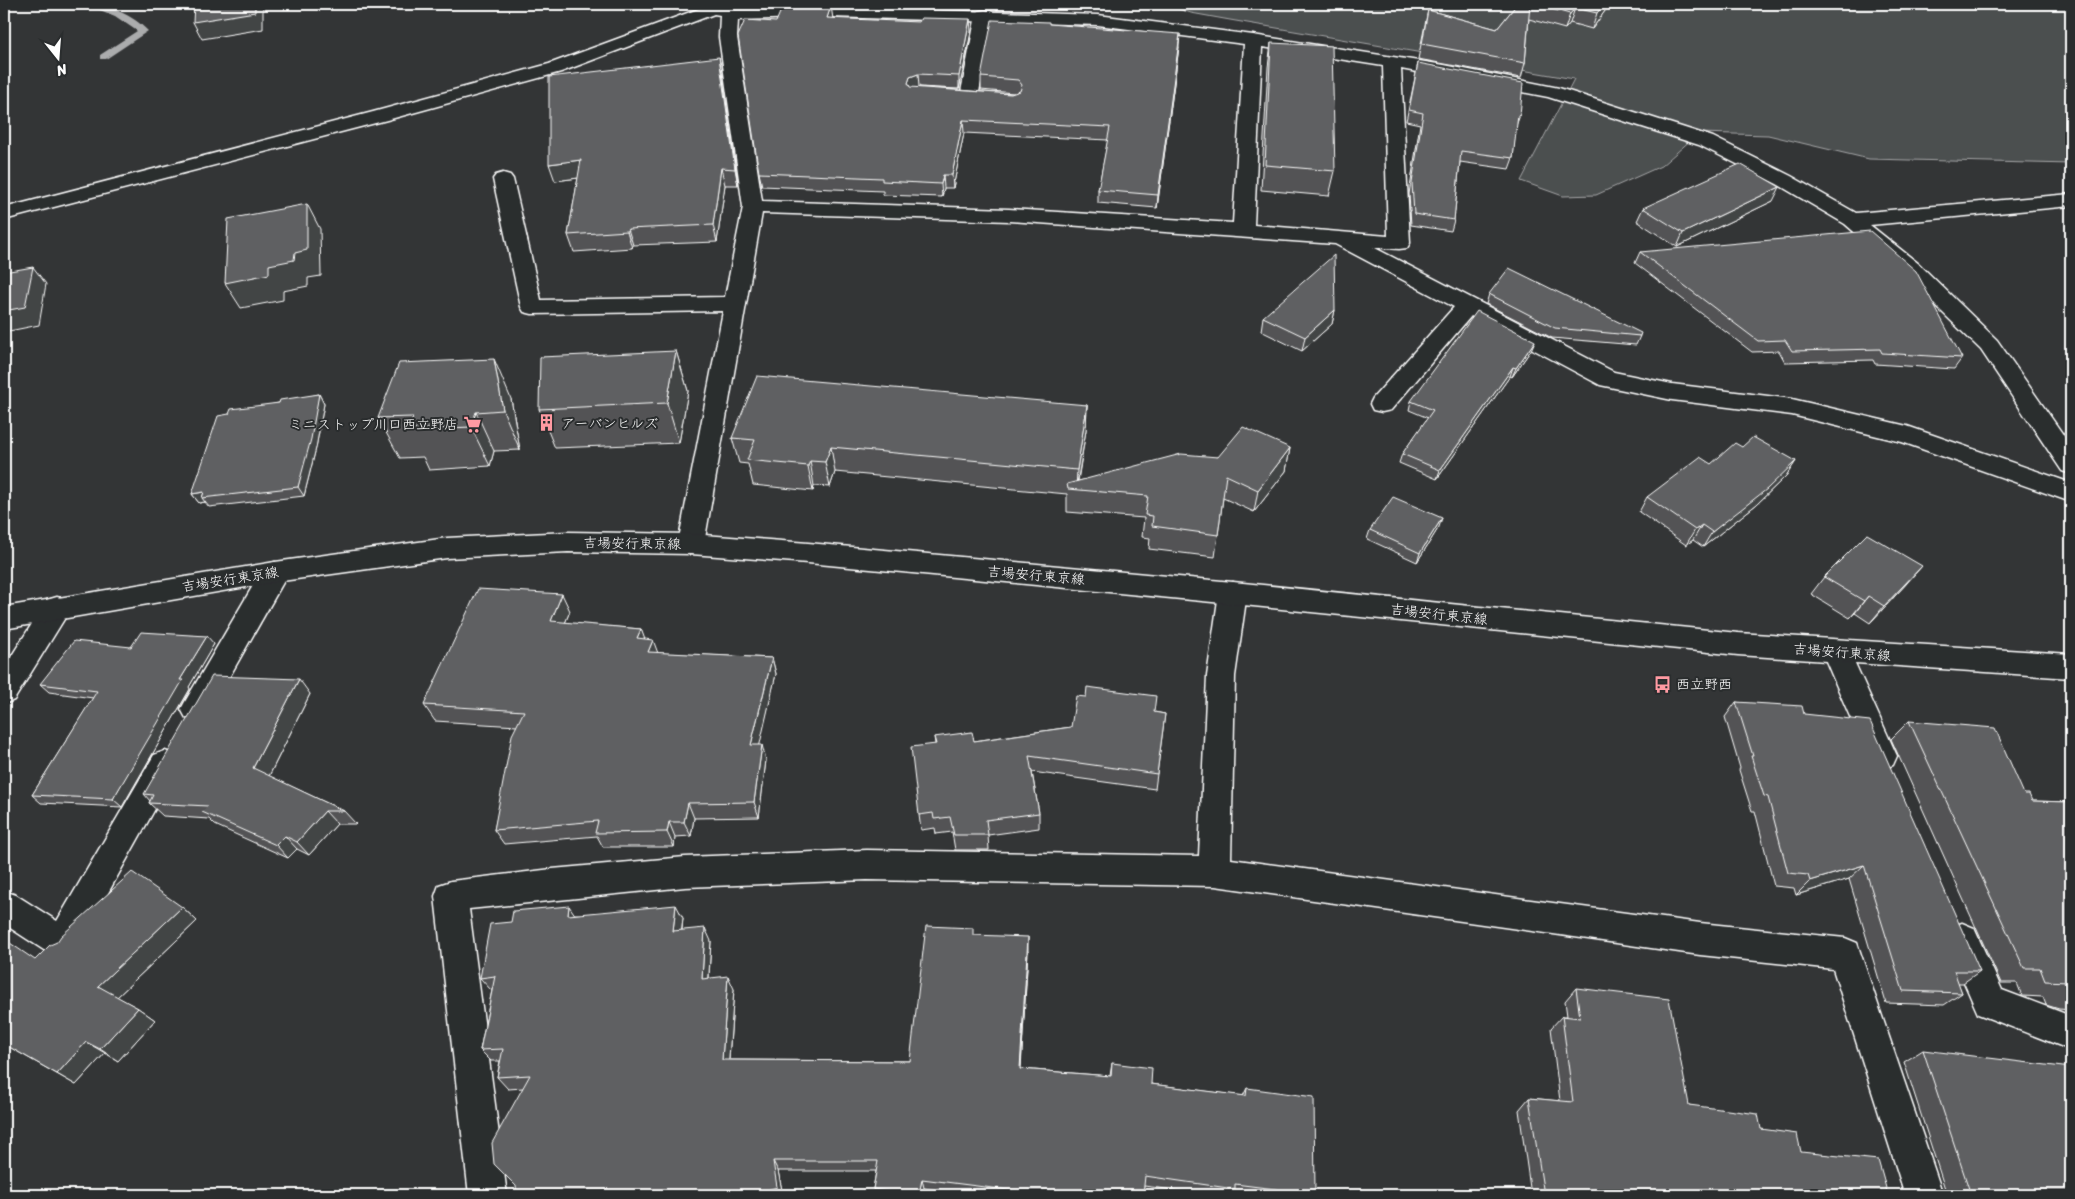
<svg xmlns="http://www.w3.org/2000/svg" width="2075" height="1199" font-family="Sriracha,'Klee One',sans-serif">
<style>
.green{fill:#4c4f50;stroke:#a6a7a8}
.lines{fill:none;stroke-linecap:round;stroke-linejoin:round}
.stream{fill:#abacad;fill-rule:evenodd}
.lane-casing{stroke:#fff;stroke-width:3}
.street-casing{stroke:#fff;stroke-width:3}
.secondary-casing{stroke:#fff;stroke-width:3}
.lane{fill:#2a2d2e;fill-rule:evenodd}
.street{fill:#2a2d2e;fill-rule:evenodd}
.secondary{fill:#2a2d2e;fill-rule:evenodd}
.wall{fill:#525354;stroke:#fff}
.shaded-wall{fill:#424445;stroke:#fff}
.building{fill:#5f6162;stroke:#fff}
.labels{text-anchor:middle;stroke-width:4;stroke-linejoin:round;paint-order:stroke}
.poi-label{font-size:14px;fill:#fff;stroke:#2a2d2e;text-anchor:start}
.street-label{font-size:14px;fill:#fff;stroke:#2a2d2e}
</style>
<rect width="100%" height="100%" fill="#333536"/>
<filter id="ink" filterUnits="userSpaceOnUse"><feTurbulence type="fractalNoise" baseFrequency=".02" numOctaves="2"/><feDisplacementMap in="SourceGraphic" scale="10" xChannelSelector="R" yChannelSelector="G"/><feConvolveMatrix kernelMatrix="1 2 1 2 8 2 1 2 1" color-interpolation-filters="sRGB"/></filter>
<g filter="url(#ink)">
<!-- green -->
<path class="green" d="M1163 4H2071V164L1869 159 1768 135 1699 133 1661 166 1596 195 1563 196 1521 181 1574 79 1230 20 1191 13Z"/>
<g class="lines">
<!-- stream -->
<path class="stream" d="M85 4C107 3 133 15 148 31L106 59H100V55L137 31 115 16Z"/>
<defs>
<g id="lane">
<path d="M985 10 991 11 994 15 978 97 976 101 969 103 962 101 960 97 976 15 979 11Z"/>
<path d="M275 562 285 565 289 572 206 718 196 721 186 718 181 709 186 700 265 565Z"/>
<path d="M57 597 67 600 71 608 14 700 4 704V668L47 600Z"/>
<path d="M165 751 176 755 180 764 74 954 62 959 50 954 4 924V891L16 895 57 921 154 755Z"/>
</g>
<g id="street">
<path d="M712 4 731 6 734 10 830 7 1098 15 1253 35 1444 65 1559 88 1713 137 1791 176 1856 213 2071 194V206L1870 225 1919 264 1997 340 2071 446V474L2062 471 1981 350 1903 274 1845 224 1777 184 1699 145 1548 97 1401 69 1410 243 1407 248 1399 249 1373 247 1614 372 1672 384 1792 399 1907 426 2071 483V502L1902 442 1792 415 1672 400 1600 385 1471 316 1391 410 1382 412 1373 410 1370 404 1373 398 1454 307 1335 244 1009 221 762 213 704 544 700 551 691 554 682 551 678 544 723 311 532 314 524 312 521 307 493 179 496 175 503 173 510 175 513 179 541 300 725 297 743 207 719 37 720 15 714 14 561 72 387 120 4 220V208L373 112 549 64ZM830 17 1098 25 1244 44 1233 223 1009 209 762 201 737 37 738 20ZM1262 47 1383 66 1388 236 1254 225Z"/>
<path d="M1233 582 1243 586 1247 593 1235 676 1231 859 1700 923 1845 938 1857 943 1943 1195H1905L1833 969 1700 955 1215 886 867 880 685 887 469 909 507 1195H469L435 896 439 885 451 881 552 869 685 857 867 850 1199 856 1207 676 1219 593 1223 586Z"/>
<path d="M1836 641 1846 644 1850 652 1897 756 1893 765 1882 769 1871 765 1867 756 1822 652 1826 644Z"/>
<path d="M1962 923 1974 928 2002 990 2071 1016V1050L1978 1014 1945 939 1950 928Z"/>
</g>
<path id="secondary" d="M568 532 691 534 808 543 1233 582 1738 633 2071 654V678L1738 655 1233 604 808 563 691 554 568 552 447 558 275 582 4 629V607L275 562 447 538Z"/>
</defs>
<!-- lane casing -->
<use href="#lane" class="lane-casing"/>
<!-- street casing -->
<use href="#street" class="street-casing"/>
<!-- secondary casing -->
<use href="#secondary" class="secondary-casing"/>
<!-- lane -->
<use href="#lane" class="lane"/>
<!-- street -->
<use href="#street" class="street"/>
<!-- secondary -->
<use href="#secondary" class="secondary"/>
</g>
<!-- wall -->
<g class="wall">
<path d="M789 4H838V5L789 6Z"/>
<path d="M1517 4H1610L1592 29 1570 23 1565 29 1529 19 1525 63 1521 78 1418 59 1428 10 1497 29Z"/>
<path d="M833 18 971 32 959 89 919 87 1011 94 1014 93 981 90V77L1049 24 1179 47 1157 208 1098 203V190L1108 140 964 133 953 188H944L942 197 883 195V191L762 186 759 173 776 22Z"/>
<path d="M1271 43 1335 171 1329 196 1261 190 1268 67Z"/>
<path d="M1418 63 1520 115 1516 126 1513 158 1509 169 1460 162 1454 220 1451 231 1411 225 1409 194 1420 124 1406 121Z"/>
<path d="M722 73 738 185H725L717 242 633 245 632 248 574 252 568 235 578 178 555 181Z"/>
<path d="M1773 201 1677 247 1637 221 1643 208Z"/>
<path d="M1640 252 1962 358 1954 369 1875 364 1873 360 1785 362 1779 351 1752 352 1635 263Z"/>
<path d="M1489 294 1640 336 1636 345 1552 338 1486 304Z"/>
<path d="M1335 310 1332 324 1302 351 1261 331 1263 317Z"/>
<path d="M1531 350 1512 377 1510 376 1437 479 1399 463 1402 454 1428 418 1409 410 1411 401Z"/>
<path d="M676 351 688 391 679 443 555 448 539 409Z"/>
<path d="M319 394 324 404 316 448 304 496 209 507 205 502 199 503 192 494 229 414Z"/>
<path d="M511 399 520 450 494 451 490 466 429 470 423 457 400 458 378 418Z"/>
<path d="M1087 405 1086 430 1078 481 1218 457 1290 448 1286 471 1254 512 1223 498 1215 557 1149 549 1150 538 1142 537 1144 518 1067 512V494L835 472 830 487 814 486 813 491 753 485 748 464 739 463 732 438Z"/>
<path d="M1742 447 1796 461 1786 476 1757 504 1703 547 1693 540 1686 545 1639 512 1647 497 1711 464Z"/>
<path d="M1439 527 1417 562 1367 539 1370 530Z"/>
<path d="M1824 577 1907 583 1870 623 1855 613 1850 618 1811 594Z"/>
<path d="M570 611 565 623 641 629 644 639 658 653 772 658 776 674 759 745 766 760 759 817 694 818 691 836 675 837 674 847H603L597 836 504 844 494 830 517 726 435 721 424 705Z"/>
<path d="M214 644 189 687 190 689 122 807 41 803 32 795 93 698 49 692 40 684 131 647Z"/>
<path d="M310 694 269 776 344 811 356 824H337L309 855 297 849 288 858 215 825 209 819 163 816 149 803 150 801 144 794Z"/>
<path d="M1736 702 1804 714 1980 971 1963 983H1958L1962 993 1944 1005 1886 1003 1849 879 1796 895 1794 888 1774 886 1755 811H1752L1739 770 1740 768 1725 717Z"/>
<path d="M1154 712 1165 714 1155 789 1032 772 1039 813V828L988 835 989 850H955L952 832 936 834 935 828 921 830 919 815 935 744 934 737 974 741 1071 727Z"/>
<path d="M1909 721 2024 794 2032 801 2071 802V1010L2059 1009 2046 1005 2043 997 2022 996 2017 983H2001L1891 739Z"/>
<path d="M182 907 197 921 117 997 138 1008 155 1020 118 1061 105 1053 76 1085 4 1044 35 960Z"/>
<path d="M575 914 683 918 682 930 711 941 709 978 734 989 729 1060 910 1061 974 935 1028 951 1021 1069 1110 1076 1112 1063 1151 1084 1243 1096 1247 1088 1315 1194 1314 1195H1242L1232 1194V1195H1210L1144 1186 1143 1195H974L924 1188 923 1195H875L873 1189 876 1171H778L783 1195H517L523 1088 508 1089 497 1077 500 1061H491L480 1050 492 990H491L480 978Z"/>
<path d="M1576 988 1689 1105 1761 1129 1801 1152 1888 1195H1531L1519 1110 1529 1098 1560 1101 1551 1028 1562 1016H1567L1565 1001Z"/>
<path d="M1923 1050 2071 1195H1947L1904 1062Z"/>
</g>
<!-- shaded-wall -->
<g class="shaded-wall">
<path d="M255 4H263V29L202 39 193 22Z"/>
<path d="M1604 4H1610L1592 29 1597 13Z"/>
<path d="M831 6 833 19 827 18Z"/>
<path d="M1575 8 1570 23 1565 29 1570 14Z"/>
<path d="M970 19 971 32 959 89V76Z"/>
<path d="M1180 34 1179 47 1157 208 1158 195Z"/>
<path d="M719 57 722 73 738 185 735 169Z"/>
<path d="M918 74 919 87 911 90 908 83 910 77Z"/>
<path d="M963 120 964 133 953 188 952 175Z"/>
<path d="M581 160 586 177 555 181 549 164Z"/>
<path d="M721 168 725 185 717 242 713 225Z"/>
<path d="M943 175 944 188 942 197 941 184Z"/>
<path d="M1780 187 1773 201 1677 247 1683 233Z"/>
<path d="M307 204 320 229 321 276 308 278V286L283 291V300L241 308 225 283 269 265 295 253Z"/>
<path d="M628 229 633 245 632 248 627 231Z"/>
<path d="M33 267 46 284 39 325 4 332V311Z"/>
<path d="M1335 310 1332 324 1302 351 1305 337Z"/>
<path d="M1535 341 1531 350 1512 377 1516 368Z"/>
<path d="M676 351 688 391 679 443 667 403Z"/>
<path d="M494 359 511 399 520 450 503 410Z"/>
<path d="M1513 367 1510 376 1437 479 1440 470Z"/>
<path d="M319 394 324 404 316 448 304 496 298 487Z"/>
<path d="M1087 405 1086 430 1076 490 1077 470Z"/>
<path d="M476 412 494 451 490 466 471 427Z"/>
<path d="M831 447 835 472 830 487 825 462Z"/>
<path d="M1290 448 1286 471 1254 512 1258 490Z"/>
<path d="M810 461 814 486 813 491 808 466Z"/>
<path d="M1796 461 1786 476 1757 504 1703 547 1712 532Z"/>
<path d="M204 492 202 498 205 502 199 503 192 494Z"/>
<path d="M1442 518 1439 527 1417 562 1420 553Z"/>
<path d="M1702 525 1693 540 1686 545 1695 530Z"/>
<path d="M1922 566 1907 583 1870 623 1884 606Z"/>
<path d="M562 594 570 611 559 638 551 621Z"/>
<path d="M1868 596 1855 613 1850 618 1864 601Z"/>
<path d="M641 629 647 645 637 638Z"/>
<path d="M207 636 214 644 189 687 190 689 122 807 113 799 180 680Z"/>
<path d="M653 640 659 656 648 652Z"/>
<path d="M772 658 776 674 756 761 751 745Z"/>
<path d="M299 679 310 694 266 782 253 768Z"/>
<path d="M762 745 766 760 759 817 754 802Z"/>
<path d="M688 803 694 818 691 836 684 822Z"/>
<path d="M325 811 337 824 309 855 297 842Z"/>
<path d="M669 822 675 837 674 847 667 832Z"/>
<path d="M285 836 297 849 288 858 276 845Z"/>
<path d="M1864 865 1849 879 1796 895 1810 881Z"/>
<path d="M676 905 683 918 680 944 673 931Z"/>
<path d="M569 906 578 919 568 915Z"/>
<path d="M182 907 197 921 116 998 98 986Z"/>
<path d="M705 928 711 941 708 991 702 979Z"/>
<path d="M1028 937V951L1020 1080V1069Z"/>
<path d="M728 976 734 989 728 1072 722 1060Z"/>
<path d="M138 1008 155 1020 118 1061 100 1049Z"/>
<path d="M86 1042 105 1053 76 1085 57 1074Z"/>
<path d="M773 1161 778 1171 783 1195H751Z"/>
<path d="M922 1179 924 1188 923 1195H919Z"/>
</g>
<!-- building -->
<g class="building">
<path d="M194 4H255V12L193 22Z"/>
<path d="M1517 4H1530L1525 63 1422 44 1428 10 1497 29Z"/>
<path d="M1532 4H1604L1597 13 1575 8 1570 14Z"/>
<path d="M831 6 827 18 919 22 921 18 970 19 959 76 918 74 910 77 908 83 910 87 1011 94 1020 91 1022 85 1018 80 981 77 992 20 1049 22V24L1180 34 1158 195 1098 190 1110 127 963 120 952 175H943L941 184 882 181V178L759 173 738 36 745 20 776 22 782 8Z"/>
<path d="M1271 43 1332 46 1335 171 1265 165Z"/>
<path d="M719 57 735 169 721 168 713 225 628 229 627 231 568 235 581 160 549 164V77Z"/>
<path d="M1418 63 1523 83 1520 115H1518L1513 158 1461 151 1454 220 1414 214 1412 183 1423 113 1409 110Z"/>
<path d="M1740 164 1780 187 1683 233 1643 208Z"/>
<path d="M307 204V250L295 253 294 260 269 265V274L225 283 228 219Z"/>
<path d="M1870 231 1916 271 1962 358 1882 353 1880 349 1792 351 1785 340 1758 341 1640 252Z"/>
<path d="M1334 255 1335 310 1305 337 1263 317Z"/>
<path d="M33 267 25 307 4 311V272Z"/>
<path d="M1509 268 1641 333 1640 336 1555 328 1489 294Z"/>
<path d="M1477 311 1535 341 1516 368 1513 367 1440 470 1402 454 1433 410 1411 401Z"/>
<path d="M676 351 667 403 539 409 540 357Z"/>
<path d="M494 359 503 410 476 412 471 427 409 430 413 417 378 418 399 363Z"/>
<path d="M757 376 1087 405 1077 470 831 447 825 462 810 461 808 466 747 460 755 440 732 438Z"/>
<path d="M319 394 311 439 298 487 202 498 204 492 192 494 218 416 229 414 231 409 279 403 280 400Z"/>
<path d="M1243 427 1290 448 1258 490 1226 475 1218 535 1152 526 1153 516 1145 515 1148 496 1068 489 1067 484 1181 454 1218 457Z"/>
<path d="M1753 437 1796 461 1767 489 1712 532 1702 525 1695 530 1647 497 1700 457 1711 464 1735 443 1742 447Z"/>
<path d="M1393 497 1442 518 1420 553 1370 530Z"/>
<path d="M1867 534 1922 566 1884 606 1868 596 1864 601 1824 577Z"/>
<path d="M478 589 562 594 551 621 641 629 637 638 653 640 648 652 772 658 751 745H762L754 802 688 803 684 822H669L667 832 595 833 598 821 494 830 512 735 524 711 424 705Z"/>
<path d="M141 632 207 636 180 680H183L113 799 32 795 97 691 40 684 74 641 131 647Z"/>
<path d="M212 676 299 679 253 768 344 811H325L297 842 285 836 276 845 202 812 208 806 149 803 153 795 144 794Z"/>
<path d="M1087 687 1156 696 1154 712 1165 714 1157 774 1029 756 1039 813 986 820 988 835H954L950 817 934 819 933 813 919 815 911 747 936 744 934 737 972 732 974 741 1071 727 1076 696 1086 697Z"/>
<path d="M1736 702 1802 706 1804 714 1870 721 1980 971H1954L1962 993 1903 991 1864 865 1810 881 1808 875 1788 873 1768 797 1764 796 1751 756H1753Z"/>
<path d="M1909 721 1995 728 2024 794H2029L2032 801 2071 802V990L2067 982 2045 981 2040 968H2024Z"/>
<path d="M132 872 182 907 98 986 138 1008 100 1049 86 1042 57 1074 4 1044V939L35 960 50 945 57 942 61 936Z"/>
<path d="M676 905 673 931 705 928 702 979 728 976 722 1060 910 1061 926 926 973 928V935L1028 937 1020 1069 1111 1076 1112 1063 1152 1068 1151 1084 1246 1096 1247 1088 1314 1097 1315 1194 1235 1184V1189L1145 1176 1143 1195H1121L1096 1192V1195H1056L1008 1190 922 1179 919 1195H914L873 1189 878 1161H773L777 1187 751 1195H517L516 1186 494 1164 492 1143 530 1075 497 1077 503 1049 480 1050 495 976 480 978 490 924 511 922 513 911 569 906 568 915Z"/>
<path d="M1576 988 1669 999 1689 1105 1758 1114 1761 1129 1797 1134 1801 1152 1878 1160 1888 1195H1544L1529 1098 1573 1102 1562 1016 1580 1018Z"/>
<path d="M1923 1050 2071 1068V1195H1971Z"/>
</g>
</g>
<!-- icons -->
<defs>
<symbol id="building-bare" viewBox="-9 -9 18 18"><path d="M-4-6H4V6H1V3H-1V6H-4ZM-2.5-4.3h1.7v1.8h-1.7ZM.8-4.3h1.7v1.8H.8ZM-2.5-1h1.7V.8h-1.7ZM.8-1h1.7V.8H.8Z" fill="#ff9aa2" stroke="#2a2d2e" stroke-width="2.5" paint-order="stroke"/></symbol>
<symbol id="supermarket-bare" viewBox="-9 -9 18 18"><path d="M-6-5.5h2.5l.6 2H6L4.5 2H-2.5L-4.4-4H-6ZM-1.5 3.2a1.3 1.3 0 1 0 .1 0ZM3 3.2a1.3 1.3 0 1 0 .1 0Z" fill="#ff9aa2" stroke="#2a2d2e" stroke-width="2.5" paint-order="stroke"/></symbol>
<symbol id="bus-bare" viewBox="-9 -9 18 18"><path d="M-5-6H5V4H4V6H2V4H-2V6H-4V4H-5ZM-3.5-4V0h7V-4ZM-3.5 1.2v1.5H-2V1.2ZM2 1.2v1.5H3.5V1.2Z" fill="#ff9aa2" stroke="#2a2d2e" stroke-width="2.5" paint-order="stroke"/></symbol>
</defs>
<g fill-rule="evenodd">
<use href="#building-bare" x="534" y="410" width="25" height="25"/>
<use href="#supermarket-bare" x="460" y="412" width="25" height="25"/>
<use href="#bus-bare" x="1650" y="672" width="25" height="25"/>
</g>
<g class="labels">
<!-- poi labels -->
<g class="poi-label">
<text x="561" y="428">アーバンヒルズ</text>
<text x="458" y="429" text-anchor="end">ミニストップ川口西立野店</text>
<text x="1676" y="689">西立野西</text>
</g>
<!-- street labels -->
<g class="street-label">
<text transform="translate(632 543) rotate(1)" y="5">吉場安行東京線</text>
<text transform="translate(1036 575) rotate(5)" y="5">吉場安行東京線</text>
<text transform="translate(230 579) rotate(-9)" y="5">吉場安行東京線</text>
<text transform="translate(1439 614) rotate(6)" y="5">吉場安行東京線</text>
<text transform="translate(1842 652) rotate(4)" y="5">吉場安行東京線</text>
</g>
</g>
<!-- margin -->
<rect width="2075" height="1199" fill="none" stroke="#2a2d2e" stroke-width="20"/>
<rect x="10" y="10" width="2055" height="1179" fill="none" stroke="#fff" stroke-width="2" filter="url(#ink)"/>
<!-- north arrow -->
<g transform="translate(58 58) rotate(163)" stroke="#2a2d2e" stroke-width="4" paint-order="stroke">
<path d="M0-4L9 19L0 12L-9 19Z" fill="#ffffff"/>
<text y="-8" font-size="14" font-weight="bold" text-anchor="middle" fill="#ffffff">N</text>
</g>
</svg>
